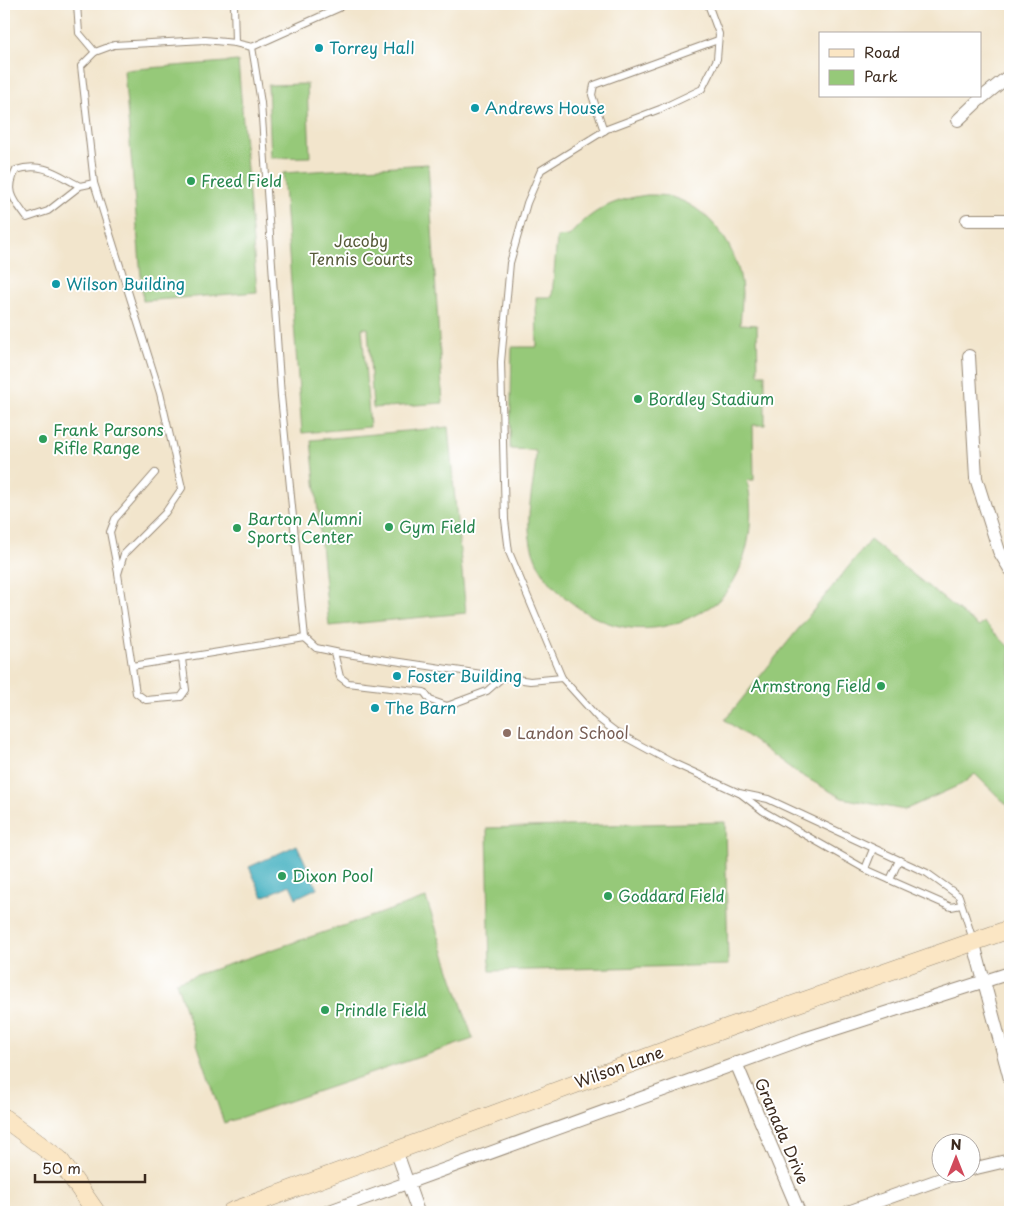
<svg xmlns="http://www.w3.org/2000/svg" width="1014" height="1216" font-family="'Playpen Sans',sans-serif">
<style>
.green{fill:#96c979;stroke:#687a4c}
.water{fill:#41afbf;stroke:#3e6c6e}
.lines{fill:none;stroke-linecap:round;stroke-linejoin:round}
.lane-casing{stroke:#968875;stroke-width:8}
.street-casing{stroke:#968875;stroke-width:14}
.secondary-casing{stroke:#968875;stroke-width:19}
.lane{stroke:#fff;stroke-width:6}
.street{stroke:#fff;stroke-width:12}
.secondary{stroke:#fbe6c4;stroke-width:18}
.culture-dot{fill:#0f9aa8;stroke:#fff;stroke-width:2}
.leisure-dot{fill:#2e9e5b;stroke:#fff;stroke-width:2}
.education-dot{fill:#8d6e63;stroke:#fff;stroke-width:2}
.labels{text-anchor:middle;stroke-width:4;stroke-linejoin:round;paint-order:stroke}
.culture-label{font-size:16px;fill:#0d838f;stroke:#fff;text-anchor:start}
.leisure-label{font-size:16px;fill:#27864d;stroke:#fff;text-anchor:start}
.park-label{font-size:16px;fill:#565a39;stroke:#fff}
.education-label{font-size:16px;fill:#785e54;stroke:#fff;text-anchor:start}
.street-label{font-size:16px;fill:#3b2a1e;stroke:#fff}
</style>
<rect width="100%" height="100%" fill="#fff"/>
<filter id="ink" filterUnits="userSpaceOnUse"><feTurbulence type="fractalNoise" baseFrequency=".02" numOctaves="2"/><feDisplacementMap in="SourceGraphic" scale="10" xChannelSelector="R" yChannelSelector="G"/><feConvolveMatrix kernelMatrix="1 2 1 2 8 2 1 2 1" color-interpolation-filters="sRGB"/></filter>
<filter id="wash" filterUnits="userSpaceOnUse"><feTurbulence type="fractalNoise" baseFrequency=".0096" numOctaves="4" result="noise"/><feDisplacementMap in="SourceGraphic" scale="20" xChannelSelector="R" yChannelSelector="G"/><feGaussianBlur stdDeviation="1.12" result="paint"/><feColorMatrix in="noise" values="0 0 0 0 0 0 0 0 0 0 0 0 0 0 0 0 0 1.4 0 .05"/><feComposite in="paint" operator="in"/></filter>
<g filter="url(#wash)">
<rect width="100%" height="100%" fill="#f2e5cc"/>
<!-- green -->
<g class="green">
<path d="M238 61 257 292 143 301 124 70Z"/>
<path d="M307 84 310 157 271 158 268 85Z"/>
<path d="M428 164 443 403 373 408 368 328H362L370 427 302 433 283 173Z"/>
<path d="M647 195C653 195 661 195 667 196 710 205 741 251 742 293 742 304 741 314 740 324L757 325 758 374H765V425H753L754 480H747C756 518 749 571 719 600 713 606 704 610 697 614 653 638 606 632 567 599 550 585 536 567 531 544 524 512 536 481 536 450L510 449 512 347H537L536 297H552L557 237 569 236C592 210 612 200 647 195Z"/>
<path d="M448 427 466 613 329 626 311 440Z"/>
<path d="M870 540 979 627 984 622 1010 648V821L1008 806 975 774 962 784 904 810 842 798 796 772 725 720Z"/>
<path d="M725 822 728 965 490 971 487 828Z"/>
<path d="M426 898 473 1039 224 1123 176 982Z"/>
</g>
<!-- water -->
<path class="water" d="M297 845 317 888 296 898 290 885 263 897 249 867Z"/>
</g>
<g filter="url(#ink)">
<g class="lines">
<defs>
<g id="lane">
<path d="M77 4 79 33 95 52"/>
<path d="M234 4 235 43"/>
<path d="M708 4 719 34 717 59 702 89 660 109 607 129 541 170 527 203 510 263 501 362 505 520 509 552 562 678 599 719 616 732 671 762 739 793 768 799 927 873 959 896 973 940"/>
<path d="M252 47 261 103 281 396 305 638 316 648 340 653 530 681 562 678"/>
<path d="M604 131 592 95 594 85 718 40"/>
<path d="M80 186C58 175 42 161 16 170 5 192 14 200 27 218L48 211 80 186 94 183"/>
<path d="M118 573 110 532 115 519 155 473"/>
<path d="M334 652 340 677 348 683 424 692 430 700 447 706 487 691 503 677"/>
<path d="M182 659 186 690 181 697 146 700 136 693 118 574 124 554 165 513 182 488 160 393 94 183 81 66 95 52 114 45 205 40 235 43 252 47 339 8 342 4"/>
<path d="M132 666 305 638"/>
<path d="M741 794 763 811 865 869 951 907 961 905"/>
<path d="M865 869 873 849"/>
<path d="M890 880 899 860"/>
</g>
<g id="street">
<path d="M958 120 979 100 1010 75"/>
<path d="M967 220H1010"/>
<path d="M969 356 976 478 999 551 1010 569"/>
<path d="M974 944 1010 1079"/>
<path d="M736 1063 799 1212"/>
<path d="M396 1150 418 1212"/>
<path d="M972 1169 1010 1160"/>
<path d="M327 1212 804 1039 1010 973"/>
<path d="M848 1212 955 1174"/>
</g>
<g id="secondary">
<path d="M4 1118 59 1159 96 1212"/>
<path d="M231 1212 718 1031 1010 929"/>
</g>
</defs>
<!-- lane casing -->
<use href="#lane" class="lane-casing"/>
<!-- street casing -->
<use href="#street" class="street-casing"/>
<!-- secondary casing -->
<use href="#secondary" class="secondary-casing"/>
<!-- lane -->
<use href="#lane" class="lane"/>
<!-- street -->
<use href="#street" class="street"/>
<!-- secondary -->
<use href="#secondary" class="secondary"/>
</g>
</g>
<!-- markers -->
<g class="culture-dot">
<circle cx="319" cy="48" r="5"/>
<circle cx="475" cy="108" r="5"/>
<circle cx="56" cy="284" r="5"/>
<circle cx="397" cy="676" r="5"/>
<circle cx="375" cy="708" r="5"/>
</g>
<g class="leisure-dot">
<circle cx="191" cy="181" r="5"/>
<circle cx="638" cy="399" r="5"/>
<circle cx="43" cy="439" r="5"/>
<circle cx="389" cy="527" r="5"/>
<circle cx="237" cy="528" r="5"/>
<circle cx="881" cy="686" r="5"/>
<circle cx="282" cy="876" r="5"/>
<circle cx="608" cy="896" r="5"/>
<circle cx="325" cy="1010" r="5"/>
</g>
<circle class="education-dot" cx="507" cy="733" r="5"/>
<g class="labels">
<!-- culture labels -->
<g class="culture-label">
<text x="329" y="54">Torrey Hall</text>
<text x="485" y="114">Andrews House</text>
<text x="66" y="290">Wilson Building</text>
<text x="407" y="682">Foster Building</text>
<text x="385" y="714">The Barn</text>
</g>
<!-- leisure labels -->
<g class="leisure-label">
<text x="201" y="187">Freed Field</text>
<text x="648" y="405">Bordley Stadium</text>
<text x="53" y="436">Frank Parsons<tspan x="53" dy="18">Rifle Range</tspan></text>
<text x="247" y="525">Barton Alumni<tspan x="247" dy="18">Sports Center</tspan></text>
<text x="399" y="533">Gym Field</text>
<text x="871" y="692" text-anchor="end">Armstrong Field</text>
<text x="292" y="882">Dixon Pool</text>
<text x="618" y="902">Goddard Field</text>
<text x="335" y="1016">Prindle Field</text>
</g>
<!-- park labels -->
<g class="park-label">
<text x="361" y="247">Jacoby<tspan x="361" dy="18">Tennis Courts</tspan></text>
</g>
<!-- education labels -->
<g class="education-label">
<text x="517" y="739">Landon School</text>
</g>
<!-- street labels -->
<g class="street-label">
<text transform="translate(619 1067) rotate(-20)" y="6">Wilson Lane</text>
<text transform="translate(782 1131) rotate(67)" y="6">Granada Drive</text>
</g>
</g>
<!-- margin -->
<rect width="1014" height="1216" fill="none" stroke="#fff" stroke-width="20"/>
<!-- legend -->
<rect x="819" y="32" width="162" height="65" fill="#ffffff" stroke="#b1aaa5"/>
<rect x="829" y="49" width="25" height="8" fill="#fbe6c4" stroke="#b1aaa5"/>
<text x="864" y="58" font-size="15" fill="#3b2a1e">Road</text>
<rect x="829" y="70" width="25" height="15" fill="#96c979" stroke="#b1aaa5"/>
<text x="864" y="82" font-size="15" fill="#3b2a1e">Park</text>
<!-- north arrow -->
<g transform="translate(956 1158)"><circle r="24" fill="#ffffff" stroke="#b1aaa5"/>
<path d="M0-4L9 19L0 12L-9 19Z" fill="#d1495b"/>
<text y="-8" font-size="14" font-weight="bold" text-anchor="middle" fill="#3b2a1e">N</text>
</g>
<!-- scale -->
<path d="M35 1174v8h110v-8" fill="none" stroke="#3b2a1e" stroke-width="2.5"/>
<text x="42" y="1174" font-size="15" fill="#3b2a1e" stroke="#ffffff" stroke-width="4" paint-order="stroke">50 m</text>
</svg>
